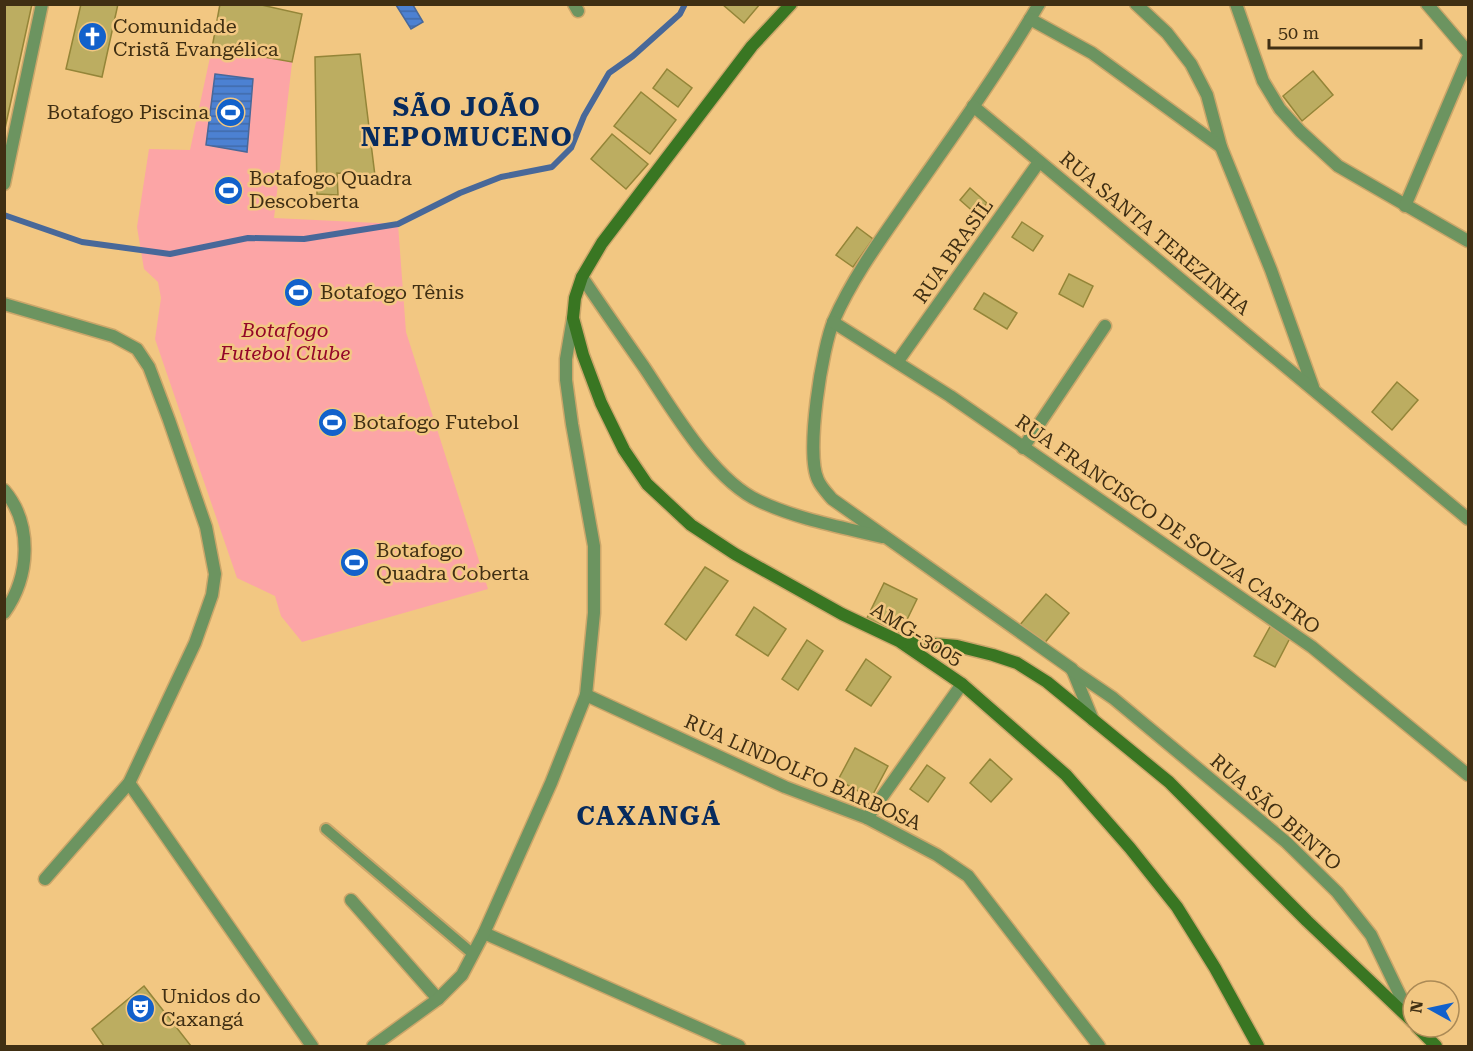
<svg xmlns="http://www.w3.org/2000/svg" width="1473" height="1051" font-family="'Roboto Serif',serif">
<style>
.green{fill:#fca5a6}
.water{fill:url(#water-rules);stroke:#486899;stroke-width:1.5}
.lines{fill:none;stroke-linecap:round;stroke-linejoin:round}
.stream{stroke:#486899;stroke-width:6}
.building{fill:#bcad61;stroke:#948538;stroke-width:1.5}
.lane-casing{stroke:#cba66a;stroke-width:14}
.street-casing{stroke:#cba66a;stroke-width:15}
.secondary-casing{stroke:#cba66a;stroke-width:15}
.lane{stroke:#6c9460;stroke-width:10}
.street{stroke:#6c9460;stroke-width:12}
.secondary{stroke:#397622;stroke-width:12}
.labels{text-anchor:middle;stroke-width:5;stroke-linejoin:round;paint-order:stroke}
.poi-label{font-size:20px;fill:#402f13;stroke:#f2c782;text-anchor:start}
.street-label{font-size:20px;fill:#402f13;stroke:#f2c782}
.park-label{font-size:20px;font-style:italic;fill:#940729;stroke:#f2c782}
.district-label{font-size:26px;font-weight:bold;letter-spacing:1.5px;fill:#072b5e;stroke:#f2c782}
</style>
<defs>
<pattern id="water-rules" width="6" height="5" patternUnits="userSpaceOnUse" patternTransform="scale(1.5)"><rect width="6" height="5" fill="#4c81d2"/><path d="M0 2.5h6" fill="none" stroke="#416aa9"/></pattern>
</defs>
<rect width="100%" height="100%" fill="#f2c782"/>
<!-- green -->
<path class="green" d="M220 5H257L302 14 292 63 274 218 398 224 406 332 488 589 302 642 281 616 275 596 237 578 155 339 161 298 158 282 144 269 137 227 149 149 190 150 212 48Z"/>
<!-- water -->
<g class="water">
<path d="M396 5H413L423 22 411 29Z"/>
<path d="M215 74 253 79 247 152 206 145Z"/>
</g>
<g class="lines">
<!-- stream -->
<path class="stream" d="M4 215 82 242 170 254 248 238 304 239 398 224 460 193 501 177 552 167 571 148 584 116 609 73 633 56 680 14 685 4"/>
</g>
<!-- building -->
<g class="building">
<path d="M4 4H32L4 133Z"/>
<path d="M81 4H118L102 77 66 69Z"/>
<path d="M220 4H257L302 14 292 62 212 48Z"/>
<path d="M722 4H760L744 23Z"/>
<path d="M360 54 375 176 337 173 338 195 317 194 315 57Z"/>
<path d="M667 69 692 88 678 107 653 88Z"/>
<path d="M1313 71 1333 95 1302 121 1283 96Z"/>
<path d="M641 92 676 120 650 154 614 126Z"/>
<path d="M612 134 648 164 626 189 591 159Z"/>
<path d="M970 188 987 203 977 215 960 200Z"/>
<path d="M1022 222 1043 236 1033 251 1012 237Z"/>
<path d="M857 227 873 239 853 267 836 255Z"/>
<path d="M1069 274 1093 286 1083 307 1059 294Z"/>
<path d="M984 293 1017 313 1007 329 974 309Z"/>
<path d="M1397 382 1418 400 1392 430 1372 412Z"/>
<path d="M705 567 728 581 686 640 665 624Z"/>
<path d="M884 583 917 599 900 634 867 618Z"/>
<path d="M1046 594 1069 613 1043 645 1019 626Z"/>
<path d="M754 607 786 629 768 656 736 635Z"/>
<path d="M1271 625 1291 636 1275 667 1254 656Z"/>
<path d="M807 640 823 651 798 690 782 679Z"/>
<path d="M866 659 891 677 871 706 846 690Z"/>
<path d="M855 748 888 766 871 798 838 780Z"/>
<path d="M990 759 1012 779 991 802 970 783Z"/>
<path d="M927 765 945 778 928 802 910 789Z"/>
<path d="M144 986 191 1046H104L92 1029Z"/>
</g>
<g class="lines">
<defs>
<path id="lane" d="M326 829 473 954"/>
<g id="street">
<path d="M574 4 578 11"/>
<path d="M1039 4C999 72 953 136 908 200 881 239 853 277 834 320 822 347 805 454 818 480 821 487 827 493 832 499L1072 669 1093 720"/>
<path d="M1136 4 1167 33 1191 64 1207 95 1221 147 1271 270 1313 387"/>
<path d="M1236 4 1263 81 1280 109 1300 131 1338 166 1468 241"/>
<path d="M1427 4 1468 52"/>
<path d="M1030 19 1092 53 1221 147"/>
<path d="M973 106 1468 519"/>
<path d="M4 184 42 4"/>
<path d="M1405 206 1468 58"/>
<path d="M582 277C602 307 623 337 644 367 672 409 713 480 759 501 797 519 841 527 882 537"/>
<path d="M4 304 113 336 137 349 149 367 169 420 206 527 215 574 212 595 195 643 129 783 45 879"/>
<path d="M833 322 950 396 1312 647 1468 775"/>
<path d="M898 361 1039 162"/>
<path d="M1023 448 1105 326"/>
<path d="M4 490C33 524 30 577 4 613"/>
<path d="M1072 670 1113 698 1286 842 1337 892 1371 935 1412 1020"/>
<path d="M586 695 785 787 867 818 937 855 968 876 1099 1046"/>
<path d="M129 783 312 1046"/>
<path d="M867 818 962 684"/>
<path d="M351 900 438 999"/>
<path d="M484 933 739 1046"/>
<path d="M373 1046 438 999 462 975 484 933 551 783 586 695 594 613V546L572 424 566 380V359L573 318"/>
</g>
<g id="secondary">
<path d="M791 4 752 46 602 243 582 277 575 298 573 318 583 355 601 403 624 450 647 484 691 525 735 554 842 614 899 641 962 684 1066 775 1130 848 1177 907 1215 968 1258 1046"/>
<path d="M900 641 957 646 993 655 1017 663 1047 682 1169 782 1307 921 1413 1022"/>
<path d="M1417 1027 1436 1046"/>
</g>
</defs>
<!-- lane casing -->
<use href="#lane" class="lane-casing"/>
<!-- street casing -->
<use href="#street" class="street-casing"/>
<!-- secondary casing -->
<use href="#secondary" class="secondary-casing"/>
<!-- lane -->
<use href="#lane" class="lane"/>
<!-- street -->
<use href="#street" class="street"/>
<!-- secondary -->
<use href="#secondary" class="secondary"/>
</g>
<!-- icons -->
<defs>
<symbol id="church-disc" viewBox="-11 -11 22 22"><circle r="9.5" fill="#1261cb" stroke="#f2c782"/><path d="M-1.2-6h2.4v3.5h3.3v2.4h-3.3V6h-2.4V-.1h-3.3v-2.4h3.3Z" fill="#fff"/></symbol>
<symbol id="stadium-disc" viewBox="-11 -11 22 22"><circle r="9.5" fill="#1261cb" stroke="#f2c782"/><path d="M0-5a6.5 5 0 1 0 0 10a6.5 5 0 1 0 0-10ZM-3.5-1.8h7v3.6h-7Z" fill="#fff"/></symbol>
<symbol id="theatre-disc" viewBox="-11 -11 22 22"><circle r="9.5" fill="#1261cb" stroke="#f2c782"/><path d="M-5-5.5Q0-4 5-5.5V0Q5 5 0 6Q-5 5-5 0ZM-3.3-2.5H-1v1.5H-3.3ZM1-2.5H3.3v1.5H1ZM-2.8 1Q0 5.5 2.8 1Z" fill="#fff"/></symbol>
</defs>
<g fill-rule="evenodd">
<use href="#church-disc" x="76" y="20" width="33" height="33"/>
<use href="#stadium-disc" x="214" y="96" width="33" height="33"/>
<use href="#stadium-disc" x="212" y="174" width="33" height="33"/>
<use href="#stadium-disc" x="282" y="276" width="33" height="33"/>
<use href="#stadium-disc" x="316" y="406" width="33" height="33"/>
<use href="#stadium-disc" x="338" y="546" width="33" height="33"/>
<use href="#theatre-disc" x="124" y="992" width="33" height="33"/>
</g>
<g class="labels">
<!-- poi labels -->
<g class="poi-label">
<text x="113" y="33">Comunidade<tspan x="113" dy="23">Cristã Evangélica</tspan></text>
<text x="209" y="119" text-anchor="end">Botafogo Piscina</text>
<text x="249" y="185">Botafogo Quadra<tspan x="249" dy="23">Descoberta</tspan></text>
<text x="320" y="299">Botafogo Tênis</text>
<text x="353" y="429">Botafogo Futebol</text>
<text x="376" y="557">Botafogo<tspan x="376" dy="23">Quadra Coberta</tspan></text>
<text x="161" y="1003">Unidos do<tspan x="161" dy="23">Caxangá</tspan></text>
</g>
<!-- street labels -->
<g class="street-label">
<text transform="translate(1155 233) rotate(40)" y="7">RUA SANTA TEREZINHA</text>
<text transform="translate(953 251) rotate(-55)" y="7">RUA BRASIL</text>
<text transform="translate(1168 524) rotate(35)" y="7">RUA FRANCISCO DE SOUZA CASTRO</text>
<text transform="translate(917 634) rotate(31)" y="7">AMG-3005</text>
<text transform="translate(803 772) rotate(24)" y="7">RUA LINDOLFO BARBOSA</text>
<text transform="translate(1276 812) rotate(41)" y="7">RUA SÃO BENTO</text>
</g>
<!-- park labels -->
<g class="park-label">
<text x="285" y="337">Botafogo<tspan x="285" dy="23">Futebol Clube</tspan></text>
</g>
<!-- district labels -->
<g class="district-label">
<text x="467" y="116">SÃO JOÃO<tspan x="467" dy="30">NEPOMUCENO</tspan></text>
<text x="649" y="825">CAXANGÁ</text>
</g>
</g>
<!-- border -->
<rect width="1473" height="1051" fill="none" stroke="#402f13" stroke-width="12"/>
<!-- north arrow -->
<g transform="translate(1431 1009) rotate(278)"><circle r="28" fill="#f2c782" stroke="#ab8a56" stroke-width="1.5"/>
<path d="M0-4.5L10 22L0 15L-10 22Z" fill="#1261cb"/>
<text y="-9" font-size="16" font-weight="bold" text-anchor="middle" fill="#402f13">N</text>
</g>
<!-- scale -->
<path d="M1269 39v9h152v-9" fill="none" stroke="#402f13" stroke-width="3"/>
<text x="1278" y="39" font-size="18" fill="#402f13" stroke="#f2c782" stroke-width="4.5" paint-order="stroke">50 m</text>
</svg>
